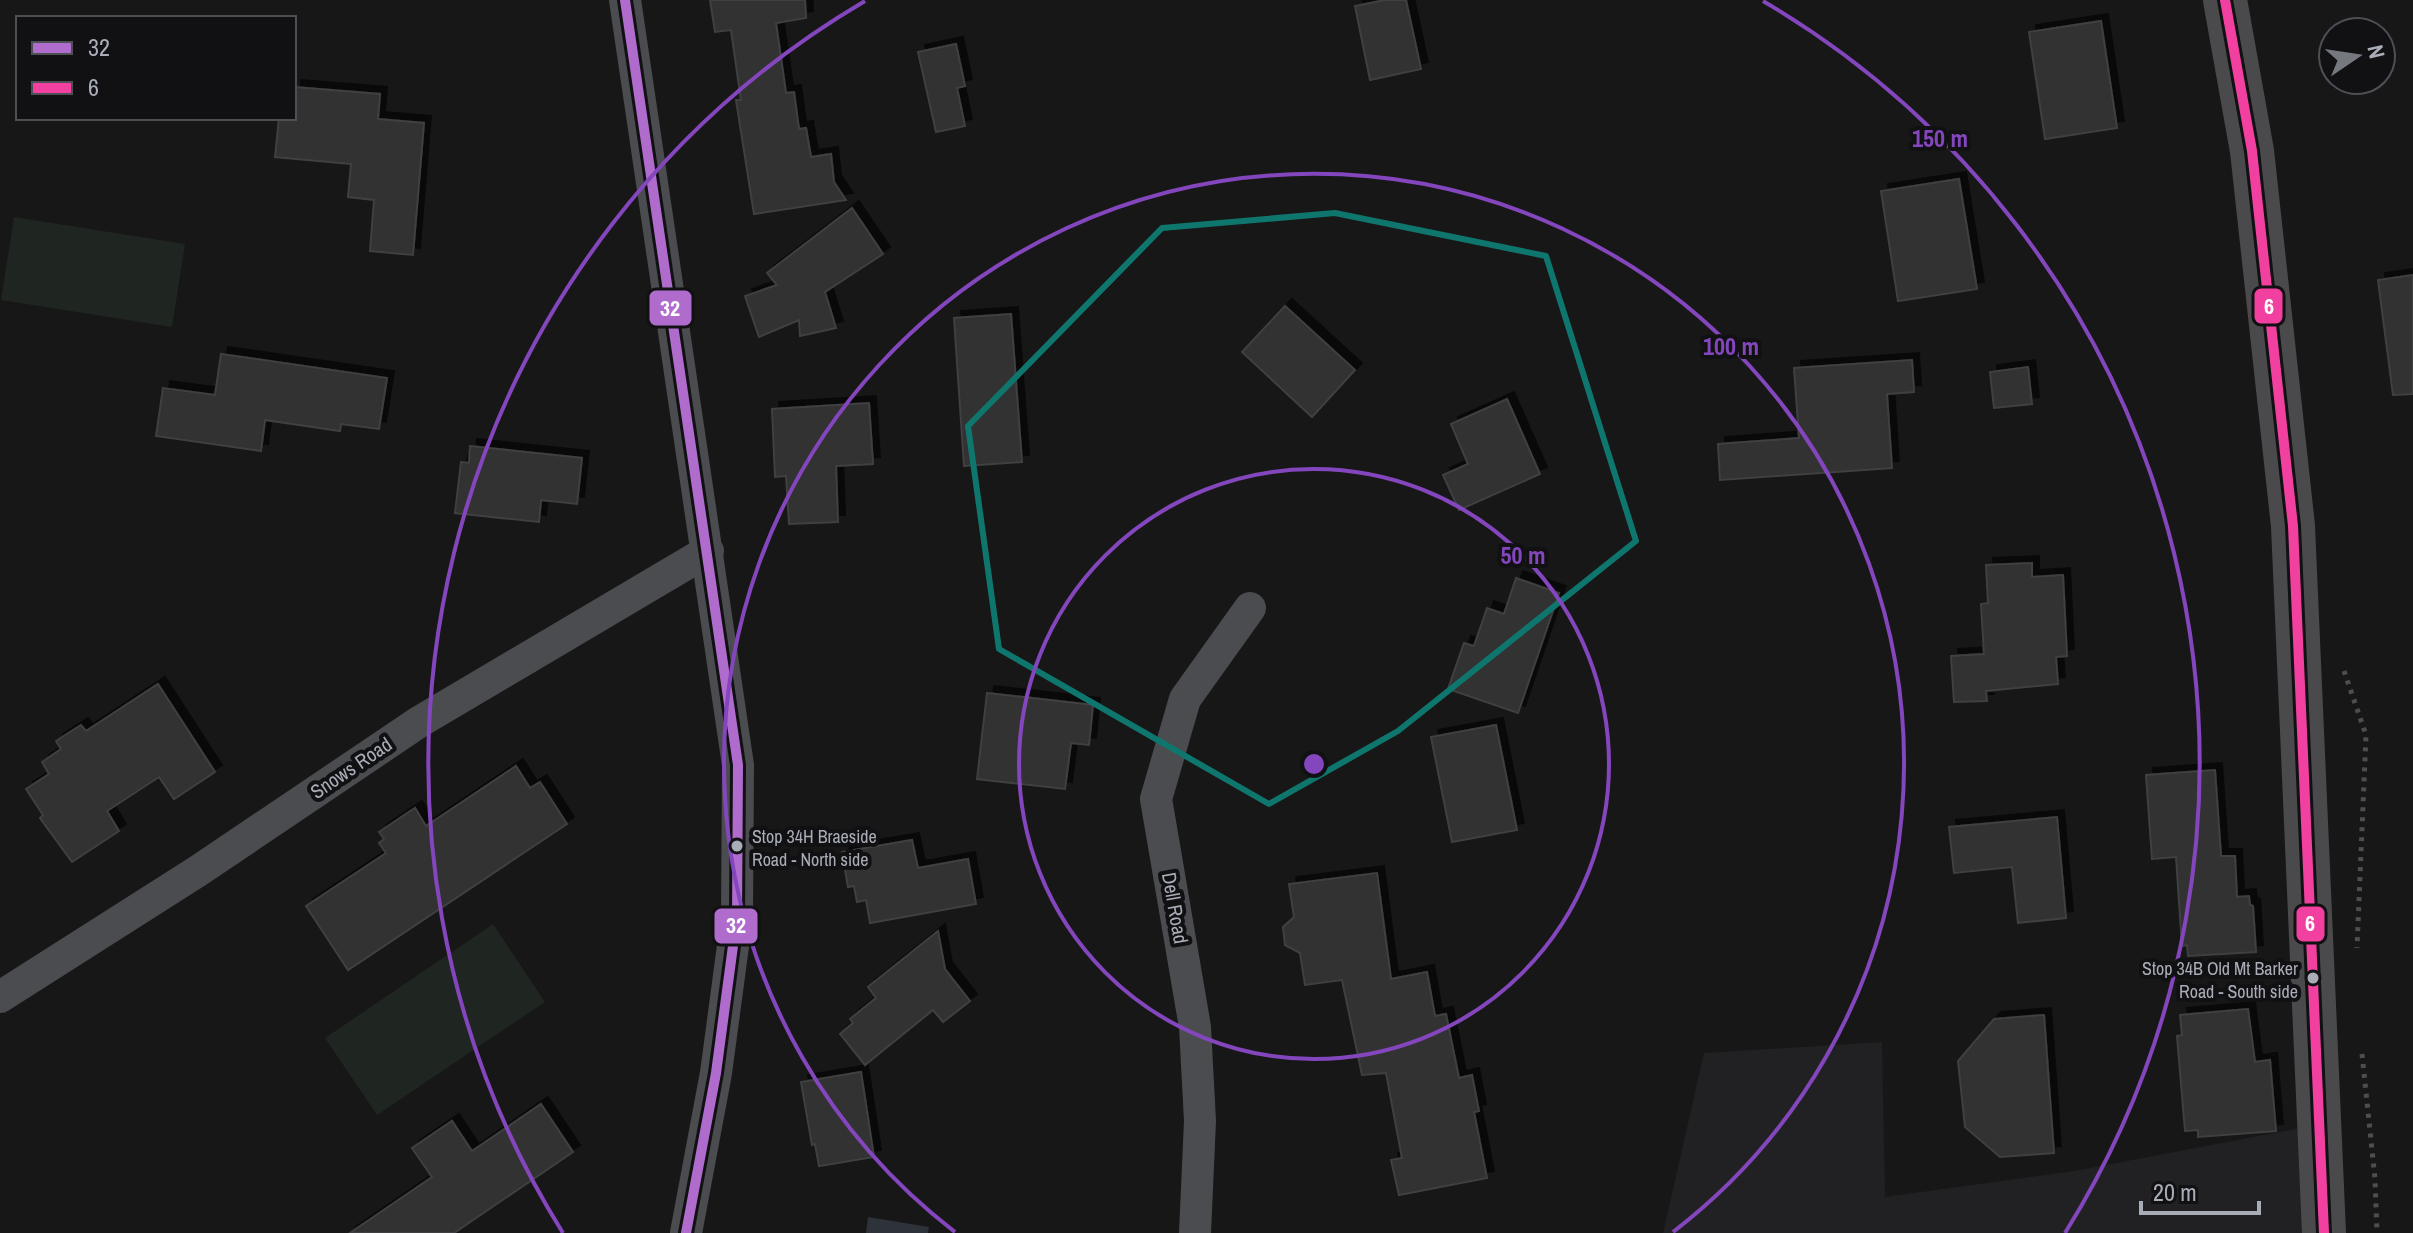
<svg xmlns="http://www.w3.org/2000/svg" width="2413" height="1233" font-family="'Archivo Narrow',sans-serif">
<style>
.built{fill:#212123}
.green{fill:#1f2520}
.water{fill:#2d3339}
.building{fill:#303031;stroke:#3f4043;stroke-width:2;filter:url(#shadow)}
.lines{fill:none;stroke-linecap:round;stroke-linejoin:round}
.path{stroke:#4d4e51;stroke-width:5;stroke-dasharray:4 6;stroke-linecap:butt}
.minor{stroke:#4b4c4f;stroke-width:32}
.secondary{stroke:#4a4a4d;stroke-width:44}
.bus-1-casing{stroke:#111113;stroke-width:16}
.bus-2-casing{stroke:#111113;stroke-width:16}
.bus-1{stroke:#b06ccc;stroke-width:10}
.bus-2{stroke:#f240a1;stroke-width:10}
.marked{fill:none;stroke:#0f766e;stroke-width:6;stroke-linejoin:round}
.ring{fill:none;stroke:#8446bd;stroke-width:4}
.bus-dot{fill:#a9adb7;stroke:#111113;stroke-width:3}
.labels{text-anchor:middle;stroke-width:8;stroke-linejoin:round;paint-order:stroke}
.bus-label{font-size:18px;fill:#a9adb7;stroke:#111113;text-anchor:start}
.street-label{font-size:20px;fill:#a9adb7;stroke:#111113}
.centre{fill:#8446bd;stroke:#111113;stroke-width:4}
.ring-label{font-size:24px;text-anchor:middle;font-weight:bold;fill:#8446bd;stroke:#111113;stroke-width:8;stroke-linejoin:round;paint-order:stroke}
.line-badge{stroke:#111113;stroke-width:3}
.badge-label{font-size:22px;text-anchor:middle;font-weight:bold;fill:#fff}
</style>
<defs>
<filter id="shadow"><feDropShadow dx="7" dy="-7" stdDeviation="0" flood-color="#0009"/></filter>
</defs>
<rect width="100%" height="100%" fill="#171717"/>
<!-- built -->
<path class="built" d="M1882 1042 1885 1197 2074 1171 2317 1125 2324 1233H1663L1704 1053Z"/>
<!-- green -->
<g class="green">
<path d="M14 217 185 244 172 327 1 300Z"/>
<path d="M493 924 545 1002 377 1115 325 1038Z"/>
</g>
<!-- water -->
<path class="water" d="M868 1217 929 1227 928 1233H866Z"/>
<!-- building -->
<g class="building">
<path d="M710 0H805L806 18 776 23 786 93 794 92 799 129 806 128 811 157 831 154 834 182 846 200 754 214 736 100H741L731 30 715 32Z"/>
<path d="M1385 0H1406L1421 69 1370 80 1355 6Z"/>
<path d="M2101 21 2117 128 2045 139 2029 32Z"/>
<path d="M956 44 965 86 957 88 965 126 936 132 918 52Z"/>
<path d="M294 87 380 94 378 119 424 123 413 255 370 251 374 200 348 197 351 164 275 157 279 118H294Z"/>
<path d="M1959 179 1977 289 1898 301 1881 191Z"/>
<path d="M852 208 883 254 825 292 836 328 800 336 799 320 759 337 745 296 777 285 767 273Z"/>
<path d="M2413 275V394L2393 395 2378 280Z"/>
<path d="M1285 306 1355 370 1312 417 1242 352Z"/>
<path d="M1011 314 1022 462 964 466 954 318Z"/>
<path d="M221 354 387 378 379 429 341 424 340 431 265 420 261 451 156 436 163 388 215 395Z"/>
<path d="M1912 360 1914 392 1887 394 1892 468 1720 480 1718 444 1799 438 1794 368Z"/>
<path d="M2028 367 2032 404 1994 408 1990 372Z"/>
<path d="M1507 399 1540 474 1459 510 1443 475 1468 464 1451 424Z"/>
<path d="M869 403 873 464 836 466 838 522 789 524 786 476 775 477 772 409Z"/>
<path d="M470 446 582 458 577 504 541 500 539 522 455 513 461 462 469 463Z"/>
<path d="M2032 563V577L2063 575 2067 656 2056 657 2058 684 1986 691 1987 701 1954 702 1951 656 1984 654 1981 604 1988 603 1986 565Z"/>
<path d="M1516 578 1559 593 1518 713 1448 689 1464 643 1474 646 1487 608 1504 614Z"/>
<path d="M158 684 215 772 174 799 159 777 107 811 119 831 72 862 40 818 43 815 26 789 49 774 42 762 61 749 56 741 81 725 86 731Z"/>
<path d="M987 693 1093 705 1089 745 1071 743 1065 789 977 779Z"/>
<path d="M1496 725 1517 830 1452 842 1431 737Z"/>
<path d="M516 766 530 788 540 782 567 824 348 970 306 906 386 853 379 843 384 839 379 832 415 808 426 826Z"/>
<path d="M2215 770 2221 856H2235L2237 897 2249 896 2250 905 2253 906 2256 952 2188 956 2187 945 2182 946 2176 857 2152 859 2146 775Z"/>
<path d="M2057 817 2066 918 2018 923 2012 867 1954 873 1949 827Z"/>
<path d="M912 840 918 868 968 859 976 904 870 923 866 900 857 902 854 886 848 887 842 852Z"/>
<path d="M1377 873 1391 979 1427 972 1435 1016 1446 1014 1459 1078 1472 1075 1479 1111 1474 1112 1487 1178 1399 1195 1391 1160 1402 1158 1386 1073 1362 1075 1342 980 1305 985 1300 953 1285 945 1283 927 1294 917 1289 884Z"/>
<path d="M938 931 945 969 970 1001 943 1022 933 1010 865 1065 840 1034 853 1023 850 1019 876 998 868 987Z"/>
<path d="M2248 1009 2255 1062 2270 1060 2276 1131 2198 1137V1130L2185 1131 2177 1036 2182 1035 2180 1015Z"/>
<path d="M2044 1015 2054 1153 2000 1157 1965 1127 1958 1061 1994 1019Z"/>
<path d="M861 1072 874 1157 819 1166 815 1144 812 1145 801 1082Z"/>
<path d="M541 1104 573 1152 454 1233H350L432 1177 412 1148 452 1121 472 1151Z"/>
</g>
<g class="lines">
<!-- path -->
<g class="path">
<path d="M2344 671 2366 735 2357 948"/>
<path d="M2362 1054 2375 1179 2377 1233"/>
</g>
<!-- minor -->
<g class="minor">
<path d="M625 0 738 765 737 916 716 1073 686 1233"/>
<path d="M0 997 198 871 419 722 708 551"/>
<path d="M1195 1233 1200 1121 1195 1027 1156 799 1185 699 1250 608"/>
</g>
<!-- secondary -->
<path class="secondary" d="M2225 0 2252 151 2293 526 2324 1233"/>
<defs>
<path id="bus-1" d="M625 0 738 765 737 916 716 1073 686 1233"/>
<path id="bus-2" d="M2225 0 2252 151 2293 526 2324 1233"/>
</defs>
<!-- bus-1 casing -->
<use href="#bus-1" class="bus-1-casing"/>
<!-- bus-2 casing -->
<use href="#bus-2" class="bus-2-casing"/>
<!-- bus-1 -->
<use href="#bus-1" class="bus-1"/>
<!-- bus-2 -->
<use href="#bus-2" class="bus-2"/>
</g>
<!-- marked area -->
<path class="marked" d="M1335 213 1546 256 1636 541 1398 731 1269 804 999 649 968 426 1162 228Z"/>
<!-- distance rings -->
<g class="ring">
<circle cx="1314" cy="764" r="295"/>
<path d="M955 1232A590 590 0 1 1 1673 1232"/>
<path d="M563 1233A885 885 0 0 1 865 1M1763 1A885 885 0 0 1 2065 1233"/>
</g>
<!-- markers -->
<g class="bus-dot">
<circle cx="737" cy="846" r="7"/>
<circle cx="2313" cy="978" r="7"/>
</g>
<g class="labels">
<!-- bus labels -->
<g class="bus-label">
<text x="752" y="843">Stop 34H Braeside<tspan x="752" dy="23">Road - North side</tspan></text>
<text x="2298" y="975" text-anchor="end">Stop 34B Old Mt Barker<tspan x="2298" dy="23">Road - South side</tspan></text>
</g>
<!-- street labels -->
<g class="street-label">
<text transform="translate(351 768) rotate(-34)" y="7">Snows Road</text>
<text transform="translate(1175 908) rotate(80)" y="7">Dell Road</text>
</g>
</g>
<circle cx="1314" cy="764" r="12" class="centre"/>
<g class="ring-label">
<text x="1940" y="147">150 m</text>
<text x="1731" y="355">100 m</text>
<text x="1523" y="564">50 m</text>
</g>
<g class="line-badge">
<rect x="2253" y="287" width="31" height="38" rx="8" fill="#f240a1"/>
<rect x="648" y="289" width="45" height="38" rx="8" fill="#b06ccc"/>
<rect x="2295" y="905" width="31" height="38" rx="8" fill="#f240a1"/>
<rect x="713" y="907" width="46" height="38" rx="8" fill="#b06ccc"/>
</g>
<g class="badge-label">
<text x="2269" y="314">6</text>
<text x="670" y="316">32</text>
<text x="2310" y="931">6</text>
<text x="736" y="933">32</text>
</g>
<!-- legend -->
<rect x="16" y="16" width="280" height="104" fill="#111113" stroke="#4e4f55" stroke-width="2"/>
<rect x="32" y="42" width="40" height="12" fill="#b06ccc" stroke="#4e4f55" stroke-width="2"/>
<text x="88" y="56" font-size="24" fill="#a9adb7">32</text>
<rect x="32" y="82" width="40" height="12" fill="#f240a1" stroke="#4e4f55" stroke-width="2"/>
<text x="88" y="96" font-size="24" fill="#a9adb7">6</text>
<!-- north arrow -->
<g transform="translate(2357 56) rotate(77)"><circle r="38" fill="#111113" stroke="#4e4f55" stroke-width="2"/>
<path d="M0-6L14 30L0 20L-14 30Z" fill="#76787f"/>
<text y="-12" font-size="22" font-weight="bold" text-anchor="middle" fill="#a9adb7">N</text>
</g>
<!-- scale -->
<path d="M2141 1201v12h118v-12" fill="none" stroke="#a9adb7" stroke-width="4"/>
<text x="2153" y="1201" font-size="24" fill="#a9adb7" stroke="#111113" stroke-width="6" paint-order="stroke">20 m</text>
</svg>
